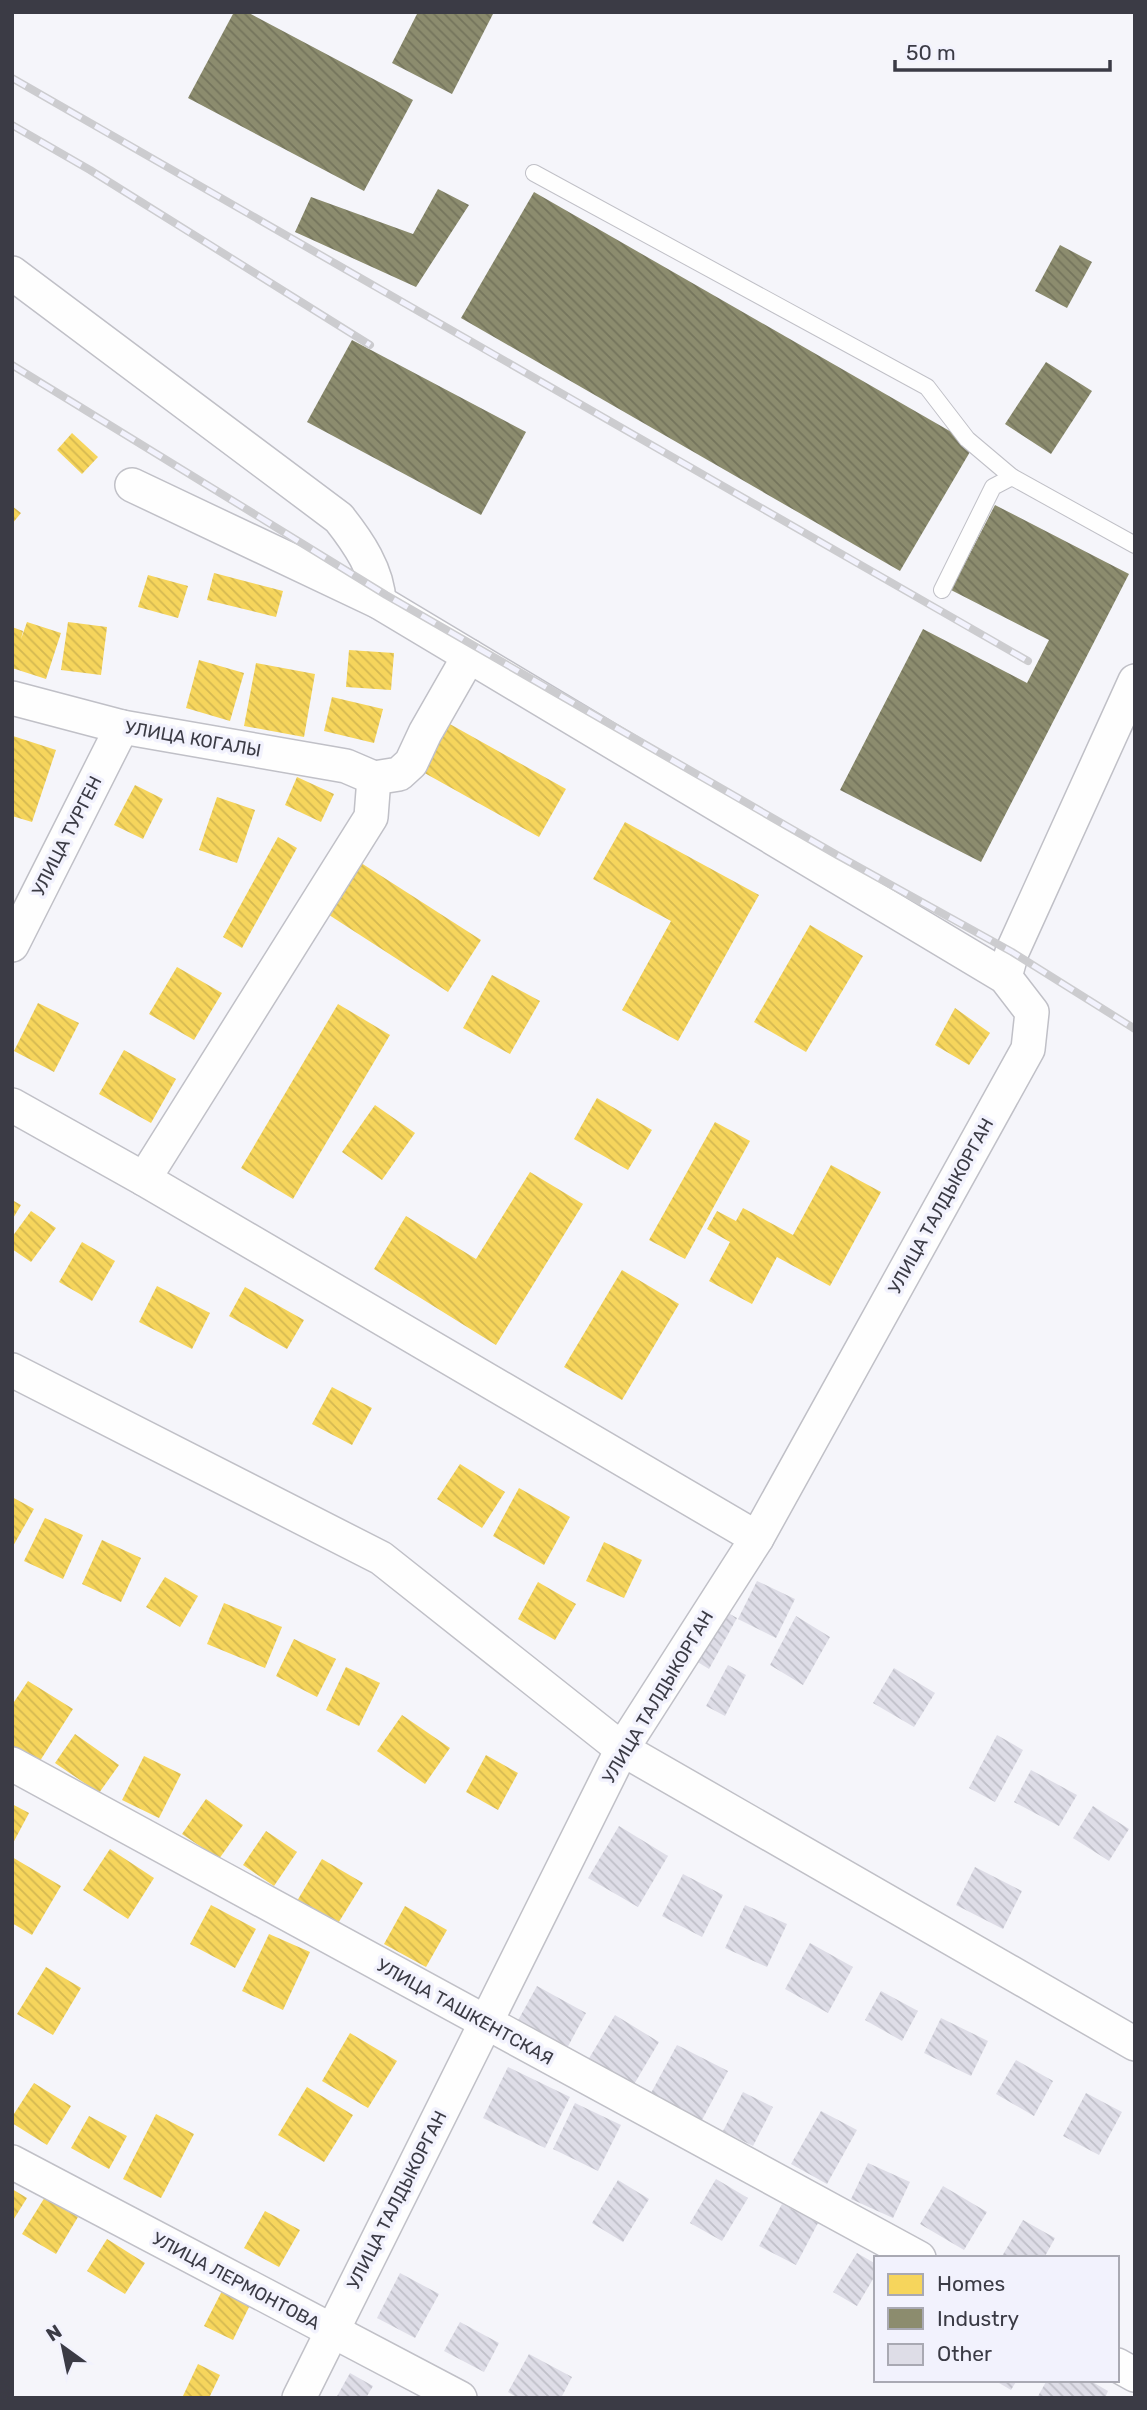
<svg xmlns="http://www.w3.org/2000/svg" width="1147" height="2410" font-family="Rubik,sans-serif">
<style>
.homes{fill:url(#homes-back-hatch)}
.industry{fill:url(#industry-back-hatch)}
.building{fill:url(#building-back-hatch)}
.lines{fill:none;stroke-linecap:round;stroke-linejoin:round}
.lane-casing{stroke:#c0c0c7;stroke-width:18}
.street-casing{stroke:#c0c0c7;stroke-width:36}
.lane{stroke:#fefefe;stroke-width:16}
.street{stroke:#fefefe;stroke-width:33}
.rail-casing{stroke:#cccccf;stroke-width:8}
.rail{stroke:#f2f2fd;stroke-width:5;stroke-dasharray:16;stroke-linecap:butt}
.labels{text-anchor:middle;stroke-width:7;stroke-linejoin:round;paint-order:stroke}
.street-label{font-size:18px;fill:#3b3b45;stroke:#f2f2fd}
</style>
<defs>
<pattern id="homes-back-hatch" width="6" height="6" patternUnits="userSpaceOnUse" patternTransform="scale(1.75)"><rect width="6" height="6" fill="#f6d55c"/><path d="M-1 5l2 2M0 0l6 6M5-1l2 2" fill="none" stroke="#d4b851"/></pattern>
<pattern id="industry-back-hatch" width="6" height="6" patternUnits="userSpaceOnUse" patternTransform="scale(1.75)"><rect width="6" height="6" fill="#8c8c6e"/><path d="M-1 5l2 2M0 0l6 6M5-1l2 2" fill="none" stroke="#74745c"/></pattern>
<pattern id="building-back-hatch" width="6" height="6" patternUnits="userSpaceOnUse" patternTransform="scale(1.75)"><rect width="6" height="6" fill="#dedde7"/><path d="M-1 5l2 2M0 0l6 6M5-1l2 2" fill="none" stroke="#bfbfc8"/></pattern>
</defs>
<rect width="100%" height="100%" fill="#f5f5fa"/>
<!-- homes -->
<g class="homes">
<path d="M72 433 98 457 82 474 57 450Z"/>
<path d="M12 506 21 513 12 524Z"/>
<path d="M214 573 283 591 276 617 207 600Z"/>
<path d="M148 575 188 586 178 618 138 607Z"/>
<path d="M27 622 61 633 46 679 12 668V627L23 631 21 639Z"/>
<path d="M68 622 107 627 101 675 61 670Z"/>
<path d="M349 650 394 653 391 690 346 687Z"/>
<path d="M199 660 244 673 230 721 186 708Z"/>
<path d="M256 663 315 674 304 737 244 726Z"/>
<path d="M332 697 383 709 374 743 324 731Z"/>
<path d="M448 723 566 789 539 837 421 771Z"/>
<path d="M13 736 56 750 32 822 12 816Z"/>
<path d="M297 777 334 794 321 822 285 805Z"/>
<path d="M135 785 163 799 143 839 114 825Z"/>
<path d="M217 797 255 810 237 863 199 850Z"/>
<path d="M625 822 759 895 678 1041 622 1010 671 921 593 879Z"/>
<path d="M278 837 297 848 242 948 223 937Z"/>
<path d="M358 861 481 940 448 992 326 913Z"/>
<path d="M810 925 863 956 806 1052 754 1022Z"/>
<path d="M177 967 222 993 194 1040 149 1014Z"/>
<path d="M492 975 540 1001 510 1054 463 1028Z"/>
<path d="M38 1003 79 1023 54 1072 14 1051Z"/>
<path d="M338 1004 390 1035 293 1199 241 1168Z"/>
<path d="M955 1008 990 1033 969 1065 935 1045Z"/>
<path d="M124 1050 176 1079 151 1123 99 1094Z"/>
<path d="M597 1098 652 1130 628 1170 574 1139Z"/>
<path d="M375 1105 415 1133 382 1180 342 1152Z"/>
<path d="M715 1122 750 1141 685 1259 649 1240Z"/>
<path d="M831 1165 881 1192 830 1286 777 1257 752 1304 709 1281 730 1242 707 1229 717 1211 736 1221 743 1208 793 1235Z"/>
<path d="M530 1172 583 1204 496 1345 374 1269 406 1216 476 1259Z"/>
<path d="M12 1200 21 1205 12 1220Z"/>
<path d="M31 1211 56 1228 31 1262 12 1249V1237Z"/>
<path d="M82 1242 115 1261 92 1301 59 1282Z"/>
<path d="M622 1270 679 1304 622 1400 564 1367Z"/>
<path d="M157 1286 210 1313 192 1349 139 1322Z"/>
<path d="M245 1287 304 1320 287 1349 229 1316Z"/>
<path d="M332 1387 372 1408 352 1445 312 1424Z"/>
<path d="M460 1464 505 1492 482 1528 437 1499Z"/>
<path d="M519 1488 570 1517 544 1565 493 1536Z"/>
<path d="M12 1497 34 1509 12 1548Z"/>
<path d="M45 1518 83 1535 63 1579 24 1561Z"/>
<path d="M102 1540 141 1558 121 1602 82 1584Z"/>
<path d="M604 1542 642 1560 624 1598 586 1581Z"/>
<path d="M165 1577 198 1596 180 1627 146 1607Z"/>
<path d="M538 1582 576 1604 555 1640 518 1619Z"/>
<path d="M224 1603 282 1627 265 1668 207 1644Z"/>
<path d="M294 1639 336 1659 317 1697 276 1676Z"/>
<path d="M346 1667 380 1683 359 1726 326 1710Z"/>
<path d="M28 1681 73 1709 38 1764 12 1747V1705Z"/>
<path d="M402 1715 450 1748 425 1784 377 1751Z"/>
<path d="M75 1734 119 1765 99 1793 55 1763Z"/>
<path d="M486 1755 518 1773 498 1810 466 1792Z"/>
<path d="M144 1756 181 1774 159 1818 122 1800Z"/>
<path d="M206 1799 243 1825 219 1859 182 1834Z"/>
<path d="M12 1804 29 1813 12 1845Z"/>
<path d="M266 1831 297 1852 274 1886 243 1865Z"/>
<path d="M110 1849 154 1878 128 1919 83 1890Z"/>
<path d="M12 1857 61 1886 32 1935 12 1923Z"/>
<path d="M322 1859 363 1883 337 1925 297 1901Z"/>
<path d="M211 1905 256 1929 235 1968 190 1944Z"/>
<path d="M405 1906 447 1930 426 1967 384 1944Z"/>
<path d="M269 1934 310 1952 283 2010 242 1991Z"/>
<path d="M46 1967 81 1988 53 2035 17 2014Z"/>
<path d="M350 2033 397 2061 368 2108 322 2081Z"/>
<path d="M34 2083 71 2106 47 2145 12 2123V2117Z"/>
<path d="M307 2087 353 2115 324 2162 278 2135Z"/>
<path d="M156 2114 194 2134 161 2198 123 2179Z"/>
<path d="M89 2116 127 2136 109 2169 71 2148Z"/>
<path d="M12 2189 27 2198 12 2222Z"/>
<path d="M45 2197 78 2217 56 2254 22 2234Z"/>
<path d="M265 2211 300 2230 279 2267 244 2248Z"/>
<path d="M107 2239 145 2263 125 2294 87 2271Z"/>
<path d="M223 2289 251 2303 233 2340 204 2326Z"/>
<path d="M198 2364 220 2375 209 2398H182Z"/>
</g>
<!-- industry -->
<g class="industry">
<path d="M234 12H247L413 100 364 191 188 98Z"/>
<path d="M418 12H494L452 94 392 63Z"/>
<path d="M438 189 469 205 416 287 295 232 311 197 413 234Z"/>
<path d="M534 192 974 445 900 571 461 318Z"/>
<path d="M1060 245 1092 262 1067 308 1035 291Z"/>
<path d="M352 340 526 432 481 515 307 422Z"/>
<path d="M1046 362 1092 391 1051 454 1005 424Z"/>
<path d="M995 505 1129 574 981 862 840 790 923 629 1027 683 1049 640 951 590Z"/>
</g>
<!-- building -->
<g class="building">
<path d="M757 1581 795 1599 776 1638 738 1619Z"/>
<path d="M719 1608 737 1618 709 1669 691 1658Z"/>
<path d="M796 1616 830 1637 803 1685 770 1665Z"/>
<path d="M728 1665 746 1675 725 1716 706 1706Z"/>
<path d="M894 1668 935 1693 914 1727 873 1703Z"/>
<path d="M997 1735 1023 1750 995 1802 969 1788Z"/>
<path d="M1031 1770 1077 1795 1059 1826 1014 1802Z"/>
<path d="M1093 1806 1129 1829 1109 1861 1073 1838Z"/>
<path d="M619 1826 668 1856 638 1907 588 1878Z"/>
<path d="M975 1867 1022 1891 1003 1929 956 1905Z"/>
<path d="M683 1874 723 1895 702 1937 662 1916Z"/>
<path d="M745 1905 787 1924 767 1967 725 1948Z"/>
<path d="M810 1943 853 1967 828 2013 785 1989Z"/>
<path d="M537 1986 586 2013 566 2050 516 2024Z"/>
<path d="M881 1991 918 2011 902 2041 865 2020Z"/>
<path d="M615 2015 659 2042 633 2086 588 2060Z"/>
<path d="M941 2018 988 2041 971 2076 924 2053Z"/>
<path d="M677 2045 728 2071 702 2120 651 2093Z"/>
<path d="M1016 2060 1053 2081 1034 2116 996 2094Z"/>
<path d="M508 2067 570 2097 545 2148 483 2118Z"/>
<path d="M743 2092 773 2107 753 2146 723 2131Z"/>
<path d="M1086 2093 1122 2112 1099 2155 1063 2136Z"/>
<path d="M575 2103 621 2125 598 2171 553 2149Z"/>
<path d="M821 2111 857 2130 827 2184 791 2164Z"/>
<path d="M868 2163 910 2182 893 2218 851 2199Z"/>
<path d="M716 2179 748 2198 722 2241 690 2223Z"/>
<path d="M618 2180 649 2199 623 2242 592 2223Z"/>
<path d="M943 2186 987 2212 964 2250 920 2224Z"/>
<path d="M782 2204 818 2223 796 2265 759 2246Z"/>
<path d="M1023 2220 1055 2238 1044 2258H1001Z"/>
<path d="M857 2253 876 2264V2274L857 2306 833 2292Z"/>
<path d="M400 2273 439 2294 415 2338 377 2318Z"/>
<path d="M460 2322 499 2343 484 2372 444 2351Z"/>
<path d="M529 2354 572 2377 561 2398H518L508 2392Z"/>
<path d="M350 2373 373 2386 366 2398H336Z"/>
<path d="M994 2380H1017L1011 2390Z"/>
<path d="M1047 2380H1089L1108 2391 1105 2398H1037Z"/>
</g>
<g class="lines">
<defs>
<g id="lane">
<path d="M534 173 927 387 967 439 1012 477"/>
<path d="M942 590 993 487 1012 477 1135 545"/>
</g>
<g id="street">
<path d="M12 273 339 518C358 542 378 571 379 602"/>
<path d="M132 485 379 602 1005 977 1032 1012 1028 1049 757 1538 622 1749 299 2398"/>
<path d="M12 698 122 727 346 766 374 778"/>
<path d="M374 778 399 774 411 763 425 733 469 656"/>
<path d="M12 945 122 727"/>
<path d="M1005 977 1012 952 1135 681"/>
<path d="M12 1105 144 1179 757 1538"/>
<path d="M144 1179 371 817 374 778"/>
<path d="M12 1370 381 1558 622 1749 1135 2044"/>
<path d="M12 1764 919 2258"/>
<path d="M12 2162 460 2398"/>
<path d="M1117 2365 1135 2375"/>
</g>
</defs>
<!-- lane casing -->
<use href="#lane" class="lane-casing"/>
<!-- street casing -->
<use href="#street" class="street-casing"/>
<!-- lane -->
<use href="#lane" class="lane"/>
<!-- street -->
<use href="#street" class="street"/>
<defs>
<g id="rail">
<path d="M12 78 1028 661"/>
<path d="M12 125 90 170 370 345"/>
<path d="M12 365 386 595 837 855 1012 952 1135 1029"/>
</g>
</defs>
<!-- rail casing -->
<use href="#rail" class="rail-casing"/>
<!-- rail -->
<use href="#rail" class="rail"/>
</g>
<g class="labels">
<!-- street labels -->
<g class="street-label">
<text transform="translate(193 739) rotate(10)" y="6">УЛИЦА КОГАЛЫ</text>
<text transform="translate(67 836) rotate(-63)" y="6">УЛИЦА ТУРГЕН</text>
<text transform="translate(941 1206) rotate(-61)" y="6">УЛИЦА ТАЛДЫКОРГАН</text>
<text transform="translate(658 1697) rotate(-59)" y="6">УЛИЦА ТАЛДЫКОРГАН</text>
<text transform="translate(465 2012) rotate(29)" y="6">УЛИЦА ТАШКЕНТСКАЯ</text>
<text transform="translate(397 2200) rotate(-63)" y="6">УЛИЦА ТАЛДЫКОРГАН</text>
<text transform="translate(236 2281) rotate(28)" y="6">УЛИЦА ЛЕРМОНТОВА</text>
</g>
</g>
<!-- border -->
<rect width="1147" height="2410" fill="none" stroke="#3b3b45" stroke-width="28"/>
<!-- legend -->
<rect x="874" y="2256" width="245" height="126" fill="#f2f2fd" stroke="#a9a9b3" stroke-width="2"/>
<rect x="888" y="2274" width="35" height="21" fill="#f6d55c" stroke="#a9a9b3" stroke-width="2"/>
<text x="937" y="2291" font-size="21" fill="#3b3b45">Homes</text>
<rect x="888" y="2308" width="35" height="21" fill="#8c8c6e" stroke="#a9a9b3" stroke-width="2"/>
<text x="937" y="2326" font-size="21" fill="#3b3b45">Industry</text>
<rect x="888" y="2344" width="35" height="21" fill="#dedde7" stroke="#a9a9b3" stroke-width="2"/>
<text x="937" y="2361" font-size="21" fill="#3b3b45">Other</text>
<!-- north arrow -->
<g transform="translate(63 2347) rotate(327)" stroke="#f2f2fd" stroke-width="5" paint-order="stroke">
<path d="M0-5L12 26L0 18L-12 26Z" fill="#3b3b45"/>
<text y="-10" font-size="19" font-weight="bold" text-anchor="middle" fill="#3b3b45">N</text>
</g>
<!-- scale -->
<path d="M895 60v10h215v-10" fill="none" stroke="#3b3b45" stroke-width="3.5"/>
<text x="906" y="60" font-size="21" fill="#3b3b45" stroke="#f2f2fd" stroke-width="5" paint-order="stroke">50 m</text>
</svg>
